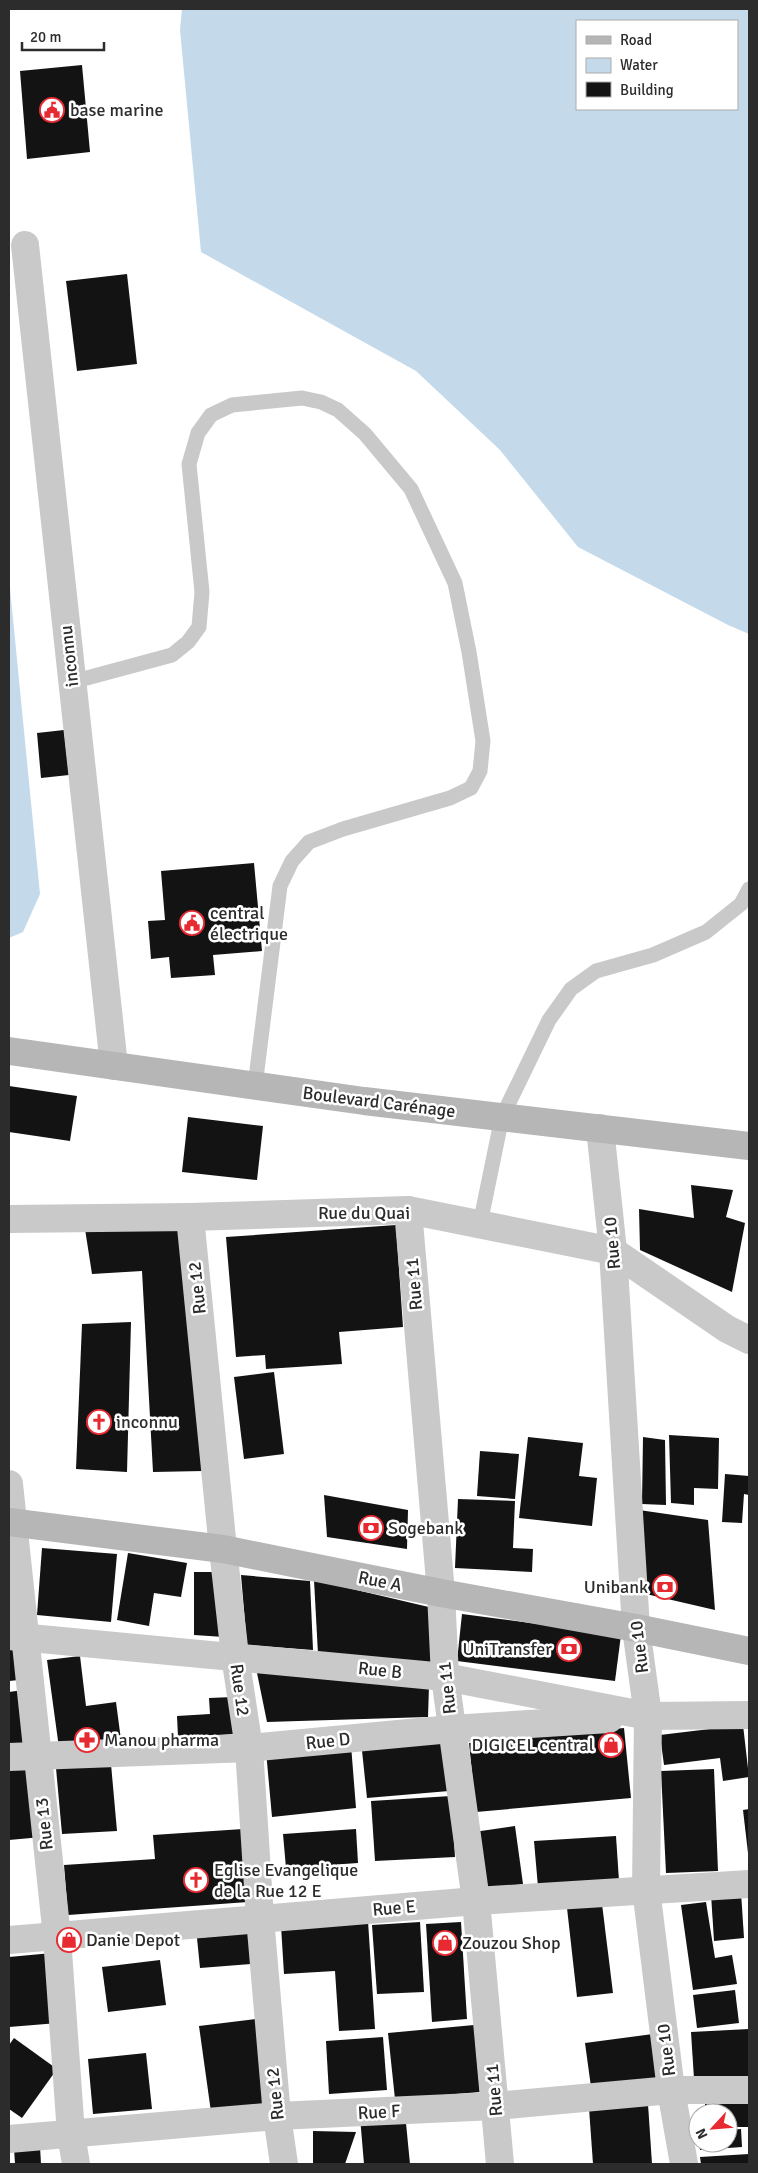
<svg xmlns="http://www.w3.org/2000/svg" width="758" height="2173" font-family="Signika,sans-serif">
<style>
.water{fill:#c4daeb;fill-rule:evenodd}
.building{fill:#131313}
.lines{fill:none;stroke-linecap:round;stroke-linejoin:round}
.lane{stroke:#c9c9c9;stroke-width:15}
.street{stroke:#c9c9c9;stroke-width:28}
.secondary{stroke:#b6b6b6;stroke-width:28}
.labels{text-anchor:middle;stroke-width:5;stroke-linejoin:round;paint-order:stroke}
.poi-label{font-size:18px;fill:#2c2c2c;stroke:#fff;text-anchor:start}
.street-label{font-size:18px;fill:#2c2c2c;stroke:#fff}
</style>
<rect width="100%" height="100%" fill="#fff"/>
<!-- water -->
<g class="water">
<path d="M182 9H749V634L728 625 578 547 500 450 416 371 201 252 180 30ZM577 21H737V109H577Z"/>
<path d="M9 578 40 894 23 932 9 938Z"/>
</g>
<!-- building -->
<g class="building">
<path d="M82 65 90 152 27 159 20 71Z"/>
<path d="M127 274 137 364 77 371 66 281Z"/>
<path d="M64 730 69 775 41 778 37 733Z"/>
<path d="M254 863 262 951 213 955 215 975 171 978 169 957 151 959 148 921 165 920 161 871Z"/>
<path d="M9 1086 77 1096 70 1141 9 1132Z"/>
<path d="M188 1117 263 1126 257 1180 182 1172Z"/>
<path d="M691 1185 733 1190 726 1217 745 1223 732 1292 640 1250 639 1209 694 1218Z"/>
<path d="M396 1225 403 1327 339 1332 342 1364 266 1369 265 1355 236 1357 226 1237Z"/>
<path d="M181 1228 203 1471 153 1472 142 1271 92 1274 85 1229Z"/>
<path d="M131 1322 127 1472 76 1469 82 1324Z"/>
<path d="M274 1372 284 1454 244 1459 234 1377Z"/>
<path d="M669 1435 719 1438 718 1489 694 1488V1505L671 1503Z"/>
<path d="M528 1437 583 1443 579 1476 597 1478 592 1526 519 1518Z"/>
<path d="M643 1437 665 1440 666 1505 642 1504Z"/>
<path d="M480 1451 519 1454 515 1499 477 1496Z"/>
<path d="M725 1474 749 1476V1495L744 1494 742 1523 722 1522Z"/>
<path d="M324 1495 408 1510 407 1549 327 1537Z"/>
<path d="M458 1499 515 1501 513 1548 533 1549 532 1572 455 1568Z"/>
<path d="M639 1510 708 1520 715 1610 646 1594Z"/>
<path d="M42 1548 117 1554 111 1622 37 1615Z"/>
<path d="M128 1553 187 1563 181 1597 154 1593 149 1626 117 1620Z"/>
<path d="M194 1572H222L224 1637 194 1635Z"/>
<path d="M241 1575 310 1581 313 1650 247 1645Z"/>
<path d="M314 1580 433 1608 435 1666 318 1654Z"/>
<path d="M462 1614 621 1635 615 1681 457 1661Z"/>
<path d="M9 1640 15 1641 19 1680 9 1681Z"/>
<path d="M80 1656 86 1706 116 1702 121 1740 59 1748 47 1660Z"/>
<path d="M256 1668 429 1686 428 1717 267 1722Z"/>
<path d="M23 1690 26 1743 9 1744V1692Z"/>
<path d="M233 1697 235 1734 178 1737 177 1716 210 1714 209 1698Z"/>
<path d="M743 1725 749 1777 723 1781 720 1758 664 1765 660 1735Z"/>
<path d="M624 1728 631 1798 476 1812 469 1743Z"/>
<path d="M446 1735 449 1791 367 1798 361 1741Z"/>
<path d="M351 1745 356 1808 272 1817 266 1751Z"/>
<path d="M35 1763 42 1837 9 1840V1765Z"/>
<path d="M111 1764 117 1831 62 1834 56 1768Z"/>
<path d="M714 1769 718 1871 666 1873 661 1771Z"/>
<path d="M451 1796 455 1857 375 1861 371 1801Z"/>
<path d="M749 1809V1853H748L743 1810Z"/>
<path d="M515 1826 523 1884 483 1890 474 1832Z"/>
<path d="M243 1829 248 1902 68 1915 64 1865 155 1859 153 1835Z"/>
<path d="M356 1829 358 1863 286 1868 283 1834Z"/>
<path d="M616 1836 619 1881 538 1887 534 1841Z"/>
<path d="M741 1892 744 1938 714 1941 711 1894Z"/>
<path d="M706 1902 715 1958 732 1955 737 1984 693 1990 681 1905Z"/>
<path d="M602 1904 613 1993 577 1997 567 1908Z"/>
<path d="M368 1921 375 2029 339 2031 335 1971 284 1974 281 1926Z"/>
<path d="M420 1922 424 1992 377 1994 372 1925Z"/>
<path d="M461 1922 467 2019 432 2022 426 1924Z"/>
<path d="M249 1933 251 1964 200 1968 197 1938Z"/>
<path d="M52 1953 58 2023 9 2027V1957Z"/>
<path d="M160 1960 166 2005 108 2012 102 1967Z"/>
<path d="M735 1990 739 2023 697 2028 693 1995Z"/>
<path d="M257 2019 269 2105 211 2112 199 2026Z"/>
<path d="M474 2025 480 2092 395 2099 388 2033Z"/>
<path d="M749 2029V2076L694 2079 691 2032Z"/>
<path d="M653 2034 659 2078 591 2087 585 2043Z"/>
<path d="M383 2037 387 2090 329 2094 326 2041Z"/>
<path d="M14 2038 57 2069 22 2118 9 2109V2045Z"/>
<path d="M146 2053 152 2109 93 2114 88 2059Z"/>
<path d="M749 2101V2127H728V2113H705V2104Z"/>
<path d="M648 2104 652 2164H593L589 2108Z"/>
<path d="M405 2113 410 2164H364L360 2117Z"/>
<path d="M741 2129 742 2147 700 2150 699 2143H728V2130Z"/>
<path d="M313 2131 356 2132 345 2164H313Z"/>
<path d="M40 2146 41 2164H15L14 2148Z"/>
<path d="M749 2154V2164H701L700 2157Z"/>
</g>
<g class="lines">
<!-- lane -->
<g class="lane">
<path d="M72 682 172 655 188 642 199 627 202 592 189 464 198 433 211 415 232 405 302 398 321 402 338 410 365 434 411 489 455 583 469 652 483 741 480 771 471 788 450 798 343 829 309 842 292 861 280 886 255 1086"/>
<path d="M480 1224 502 1117 549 1020 571 989 596 971 653 955 706 932 741 904 749 889"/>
</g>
<!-- street -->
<g class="street">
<path d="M25 245 114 1066"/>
<path d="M600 1128 613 1251 636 1628 648 1716 646 1889 671 2090 684 2164"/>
<path d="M408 1210 441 1593 445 1677 476 1901 500 2164"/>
<path d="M190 1217 223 1549 235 1656 249 1748 260 1918 277 2116 284 2164"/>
<path d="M9 1219 190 1217 408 1210 613 1251 727 1329 749 1340"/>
<path d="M9 1484 57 1937 71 2134 76 2164"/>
<path d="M9 1636 445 1677 648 1716 749 1715"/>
<path d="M9 1757 249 1748 451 1729 609 1719"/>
<path d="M9 1940 476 1901 749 1884"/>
<path d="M9 2139 277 2116 495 2106 671 2090H749"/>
</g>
<!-- secondary -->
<g class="secondary">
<path d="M9 1051 364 1101 749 1146"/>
<path d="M9 1522 223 1549 441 1593 636 1628 749 1651"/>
</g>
</g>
<!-- icons -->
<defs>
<symbol id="civic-ring" viewBox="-11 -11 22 22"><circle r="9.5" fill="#fff" stroke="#e72a31" stroke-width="1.5"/><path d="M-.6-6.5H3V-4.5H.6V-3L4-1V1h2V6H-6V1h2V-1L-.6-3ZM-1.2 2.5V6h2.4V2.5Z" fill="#e72a31"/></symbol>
<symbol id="church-ring" viewBox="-11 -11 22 22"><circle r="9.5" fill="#fff" stroke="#e72a31" stroke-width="1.5"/><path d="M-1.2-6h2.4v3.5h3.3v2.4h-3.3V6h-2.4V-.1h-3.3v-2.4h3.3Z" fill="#e72a31"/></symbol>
<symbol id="bank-ring" viewBox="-11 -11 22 22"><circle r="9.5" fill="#fff" stroke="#e72a31" stroke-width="1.5"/><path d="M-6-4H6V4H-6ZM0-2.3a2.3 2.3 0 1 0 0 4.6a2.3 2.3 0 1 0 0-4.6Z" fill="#e72a31"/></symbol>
<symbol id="pharmacy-ring" viewBox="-11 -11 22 22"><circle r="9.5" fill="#fff" stroke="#e72a31" stroke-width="1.5"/><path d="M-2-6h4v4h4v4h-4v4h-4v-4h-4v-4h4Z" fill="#e72a31"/></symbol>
<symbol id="shop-ring" viewBox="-11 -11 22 22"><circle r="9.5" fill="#fff" stroke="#e72a31" stroke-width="1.5"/><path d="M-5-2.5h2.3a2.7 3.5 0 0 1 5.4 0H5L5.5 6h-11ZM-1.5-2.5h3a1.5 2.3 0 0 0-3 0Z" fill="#e72a31"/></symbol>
</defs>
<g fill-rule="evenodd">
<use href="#civic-ring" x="38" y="96" width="28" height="28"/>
<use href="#civic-ring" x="178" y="909" width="28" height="28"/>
<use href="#church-ring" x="85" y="1408" width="28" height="28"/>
<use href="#bank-ring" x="357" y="1514" width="28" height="28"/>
<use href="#bank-ring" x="651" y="1573" width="28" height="28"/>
<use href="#bank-ring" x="555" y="1635" width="28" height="28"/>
<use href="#pharmacy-ring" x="73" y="1726" width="28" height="28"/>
<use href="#shop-ring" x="597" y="1731" width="28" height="28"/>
<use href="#church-ring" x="182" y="1866" width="28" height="28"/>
<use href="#shop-ring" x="55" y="1926" width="28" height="28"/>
<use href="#shop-ring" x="431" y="1929" width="28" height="28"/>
</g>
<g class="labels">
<!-- poi labels -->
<g class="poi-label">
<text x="70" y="116">base marine</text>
<text x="210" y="919">central<tspan x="210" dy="21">électrique</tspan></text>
<text x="116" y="1428">inconnu</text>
<text x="388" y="1534">Sogebank</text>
<text x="648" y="1593" text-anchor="end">Unibank</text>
<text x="552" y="1655" text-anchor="end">UniTransfer</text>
<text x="104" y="1746">Manou pharma</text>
<text x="594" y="1751" text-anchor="end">DIGICEL central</text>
<text x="214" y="1876">Eglise Evangelique<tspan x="214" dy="21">de la Rue 12 E</tspan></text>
<text x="86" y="1946">Danie Depot</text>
<text x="462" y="1949">Zouzou Shop</text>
</g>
<!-- street labels -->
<g class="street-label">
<text transform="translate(69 656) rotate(-96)" y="6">inconnu</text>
<text transform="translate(379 1102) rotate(7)" y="6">Boulevard Carénage</text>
<text x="364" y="1219">Rue du Quai</text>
<text transform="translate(612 1243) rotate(-95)" y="6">Rue 10</text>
<text transform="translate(414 1284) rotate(-95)" y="6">Rue 11</text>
<text transform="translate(197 1288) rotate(-96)" y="6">Rue 12</text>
<text transform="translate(380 1581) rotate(11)" y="6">Rue A</text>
<text transform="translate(639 1647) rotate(-97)" y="6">Rue 10</text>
<text transform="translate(380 1670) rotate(6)" y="6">Rue B</text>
<text transform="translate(447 1688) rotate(-96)" y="6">Rue 11</text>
<text transform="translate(240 1690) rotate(82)" y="6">Rue 12</text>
<text transform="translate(328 1741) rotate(-6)" y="6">Rue D</text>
<text transform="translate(44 1824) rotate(-96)" y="6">Rue 13</text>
<text transform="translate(394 1908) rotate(-5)" y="6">Rue E</text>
<text transform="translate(666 2050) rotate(-97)" y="6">Rue 10</text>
<text transform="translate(494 2090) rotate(-95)" y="6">Rue 11</text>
<text transform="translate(275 2094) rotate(-96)" y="6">Rue 12</text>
<text transform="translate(379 2112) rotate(-3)" y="6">Rue F</text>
</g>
</g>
<!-- border -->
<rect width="758" height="2173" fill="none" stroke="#2c2c2c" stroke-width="20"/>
<!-- legend -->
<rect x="576" y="20" width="162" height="90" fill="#ffffff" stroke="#ababab"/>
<rect x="586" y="36" width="25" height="8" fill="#b6b6b6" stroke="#ababab"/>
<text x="620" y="45" font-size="15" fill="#2c2c2c">Road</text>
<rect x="586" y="58" width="25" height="15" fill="#c4daeb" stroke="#ababab"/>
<text x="620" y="70" font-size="15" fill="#2c2c2c">Water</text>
<rect x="586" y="82" width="25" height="15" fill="#131313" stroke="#ababab"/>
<text x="620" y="95" font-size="15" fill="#2c2c2c">Building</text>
<!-- north arrow -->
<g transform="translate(713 2128) rotate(244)"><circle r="24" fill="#ffffff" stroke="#ababab"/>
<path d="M0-4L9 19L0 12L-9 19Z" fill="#e72a31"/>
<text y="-8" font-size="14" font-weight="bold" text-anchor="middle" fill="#2c2c2c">N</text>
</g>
<!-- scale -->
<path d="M22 42v8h82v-8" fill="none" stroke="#2c2c2c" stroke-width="2.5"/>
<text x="30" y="42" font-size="15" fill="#2c2c2c" stroke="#ffffff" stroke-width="4" paint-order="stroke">20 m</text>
</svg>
